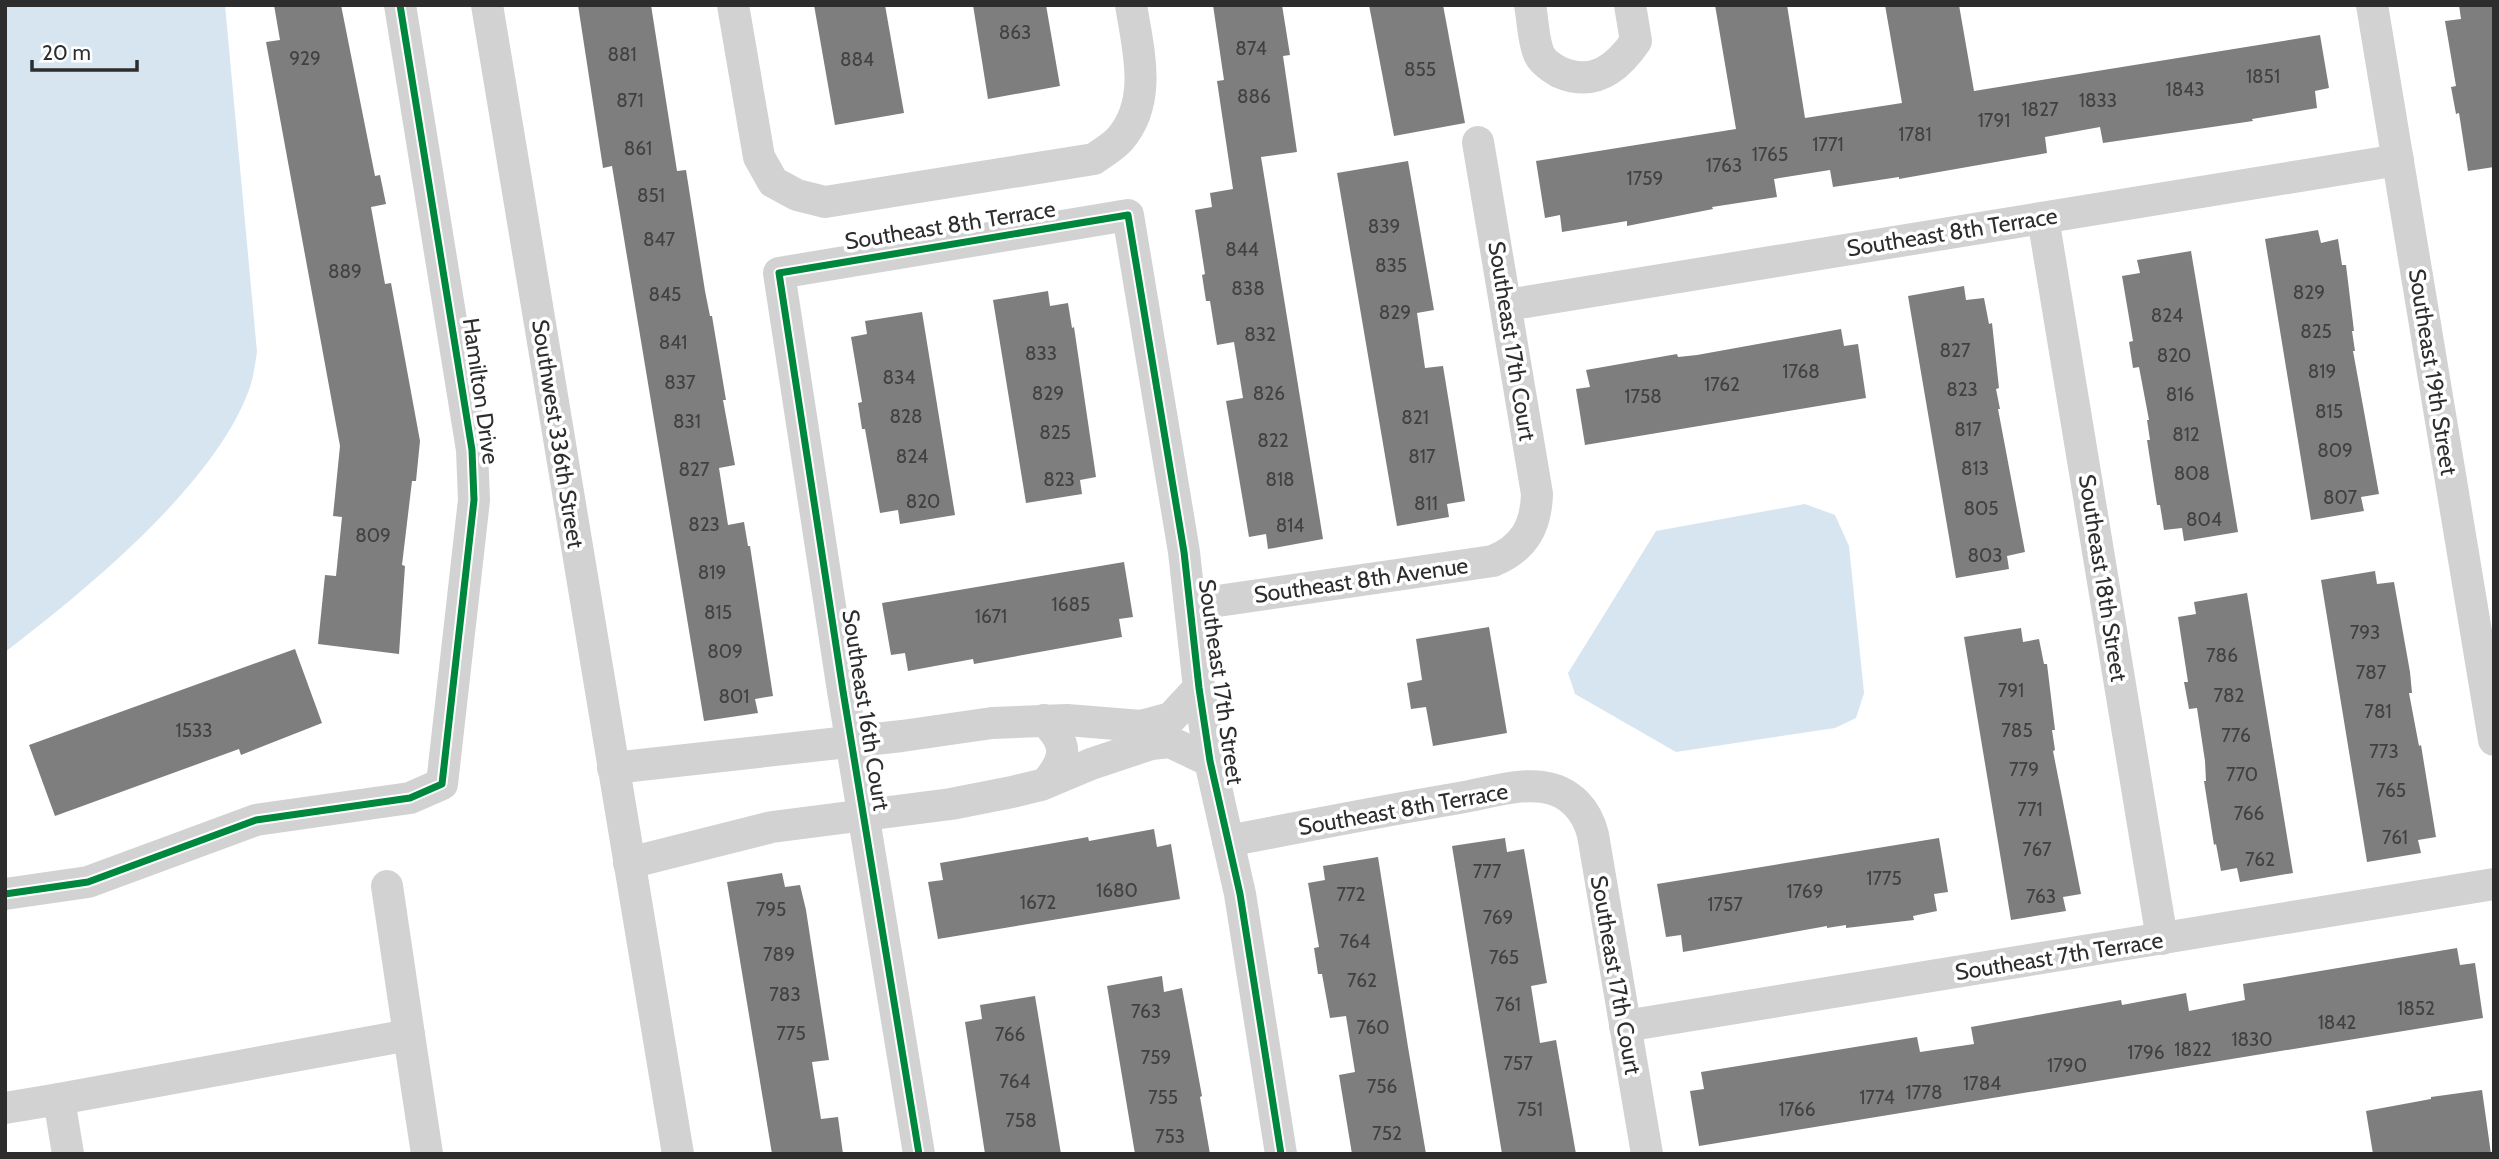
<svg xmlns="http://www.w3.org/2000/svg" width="2499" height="1159" font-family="Cabin,sans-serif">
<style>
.water{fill:#d7e5f1}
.building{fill:#7e7e7e}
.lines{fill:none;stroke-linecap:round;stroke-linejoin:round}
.minor{stroke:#d2d2d2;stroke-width:32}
.cycleway-casing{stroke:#fff;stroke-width:11}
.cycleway{stroke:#00873e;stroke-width:7}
.labels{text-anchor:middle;stroke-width:7;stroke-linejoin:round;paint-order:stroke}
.number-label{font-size:19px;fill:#414141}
.street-label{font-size:23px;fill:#2d2d2d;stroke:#fff}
</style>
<rect width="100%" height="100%" fill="#fff"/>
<!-- water -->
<g class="water">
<path d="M5 5H225L257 352C255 363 254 374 251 384 220 481 85 591 5 652Z"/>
<path d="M1805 504 1835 515 1849 546 1864 693 1856 718 1835 728 1676 752 1575 694 1568 673 1656 531Z"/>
</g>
<!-- building -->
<g class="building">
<path d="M274 5H341L375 176 380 175 386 204 371 207 385 284 391 283 420 441 416 481H412L402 565 405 566 399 654 318 644 325 575 336 576 342 517 333 516 340 446 266 42 280 40Z"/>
<path d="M578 5H651L677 171 686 170 705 291 710 316H712L726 400H723L735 465 719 468 728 525 744 522 748 546H750L763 631 773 696 755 699 758 713 704 721 612 166 603 168Z"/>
<path d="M814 5H885L904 113 835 125Z"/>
<path d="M973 5H1046L1060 86 988 99Z"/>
<path d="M1213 5H1282L1290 55 1283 56 1297 152 1261 157 1323 539 1268 549 1266 534 1249 537 1226 401 1243 398 1234 342 1217 345 1210 301H1206L1202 275 1205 274 1195 210 1212 207 1210 193 1233 189 1217 81 1224 80Z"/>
<path d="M1369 5H1443L1465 123 1394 136Z"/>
<path d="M1715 5H1787L1805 118 1902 103 1885 5H1959L1974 91 2320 35 2329 88 2315 91 2317 108 2252 119 2253 121 2103 143 2100 127 2045 137 2047 153 1899 179V177L1833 187 1830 170 1774 179 1777 197 1712 207 1713 209 1627 226V221L1562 232 1560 215 1545 218 1536 161 1736 129Z"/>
<path d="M2459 5H2494V167L2468 171 2459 113 2456 114 2451 87 2456 86 2445 21 2461 19Z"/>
<path d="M1408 161 1434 310 1417 313 1425 368 1443 366 1465 501 1447 504 1449 517 1397 526 1337 173Z"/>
<path d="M2318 230 2321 243 2338 239 2342 265H2346L2354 331H2352L2355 351H2353L2379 494 2361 497 2364 511 2311 520 2265 239Z"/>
<path d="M2191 251 2238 532 2184 541 2182 528 2164 530 2160 505H2157L2147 440H2150L2147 420H2149L2139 367 2133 368 2129 342 2133 341 2122 276 2140 273 2137 260Z"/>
<path d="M1964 286 1966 300 1984 298 1989 324 1992 323 1999 388 1996 389 2000 409H1998L2025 552 2007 556 2009 569 1956 578 1908 296Z"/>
<path d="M1048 291 1050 306 1068 303 1072 328 1074 327 1096 477 1080 480 1082 494 1026 503 993 300Z"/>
<path d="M922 312 955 515 900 524 898 510 880 513 865 429H862L858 403 862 402 851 337 867 334 865 321Z"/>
<path d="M1841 329 1844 346 1858 344 1866 398 1585 445 1576 389 1590 387 1586 370 1677 354 1678 357 1697 355Z"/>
<path d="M1124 562 1133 617 1119 619 1122 637 974 664 973 659 908 671 905 653 891 655 882 603Z"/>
<path d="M2375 571 2377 584 2394 582 2410 672 2412 693H2409L2419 746 2421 745 2436 837 2418 840 2421 853 2367 862 2321 580Z"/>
<path d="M2247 593 2293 873 2240 882 2237 868 2221 871 2216 844 2214 845 2204 781H2206L2205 761 2197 708 2189 709 2184 682H2188L2178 617 2196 614 2194 602Z"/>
<path d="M1489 627 1507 733 1433 746 1426 707 1411 709 1407 683 1422 680 1416 639Z"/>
<path d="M2021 628 2023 642 2039 639 2044 664H2047L2055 730H2052L2055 750 2053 751 2081 894 2063 897 2066 911 2011 920 1964 637Z"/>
<path d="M295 649 322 723 241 755 239 749 55 816 29 745Z"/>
<path d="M1154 829 1157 847 1171 844 1180 899 938 939 928 882 943 880 940 863 1088 837 1089 841Z"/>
<path d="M1505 838 1507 852 1524 849 1547 983 1531 986 1540 1043 1556 1040 1576 1154H1502L1452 846Z"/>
<path d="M1939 838 1948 892 1934 894 1937 911 1913 916 1914 920 1846 928V925L1827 928V926L1683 952 1681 935 1666 937 1657 884Z"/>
<path d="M1378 857 1408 1047 1426 1154H1352L1339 1075 1355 1072 1346 1016 1330 1018 1322 974H1318L1314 948 1319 947 1308 883 1325 880 1323 866Z"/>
<path d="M782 873 785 887 800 885 806 910 829 1060 812 1062 821 1119 838 1117 843 1154H772L727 882Z"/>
<path d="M2457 948 2460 965 2475 963 2483 1018 1699 1146 1690 1091 1704 1089 1701 1072 1917 1037 1920 1052 1974 1044 1971 1027 2121 1000 2122 1005 2186 993 2189 1011 2245 1000 2243 984Z"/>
<path d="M1162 976 1164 992 1182 988 1202 1096 1200 1097 1210 1154H1135L1107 986Z"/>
<path d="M1035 996 1061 1154H985L965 1022 982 1019 980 1005Z"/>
<path d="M2482 1090 2491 1154H2373L2366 1111 2431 1099V1097Z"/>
</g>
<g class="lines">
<!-- minor -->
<g class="minor">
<path d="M487 5 678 1154"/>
<path d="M733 5 759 157 773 182 797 195 825 202 1094 159C1102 153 1113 147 1120 139 1153 101 1138 49 1131 5"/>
<path d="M1530 5C1533 20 1533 40 1539 54 1542 61 1552 68 1559 72 1593 87 1617 69 1636 41L1630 5"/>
<path d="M2372 5 2494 740"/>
<path d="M2043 218 2162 939"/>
<path d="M1507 305 2398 160"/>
<path d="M1190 605 1493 561C1524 548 1536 527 1537 494L1478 142"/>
<path d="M1044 720C1067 743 1068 756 1048 781"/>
<path d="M613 768 902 736 992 723 1067 720 1141 726 1171 718 1199 688"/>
<path d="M1228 841C1305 826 1382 811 1459 798 1485 794 1517 783 1543 787 1570 791 1587 810 1593 835L1647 1154"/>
<path d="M629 863 772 827 951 804 1012 792 1041 785 1091 764 1151 744 1170 742 1210 761"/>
<path d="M387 886 409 1035"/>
<path d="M5 894 88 882 256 820 410 798 442 784 474 500 472 450 400 5"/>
<path d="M1625 1026 2494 884"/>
<path d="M59 1099 409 1035 427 1154"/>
<path d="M5 1108 59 1099 68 1154"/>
<path d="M919 1154 843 691 779 273 1128 215 1184 552 1199 688 1210 761 1240 894 1281 1154"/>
</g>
<defs>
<g id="cycleway">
<path d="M5 894 88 882 256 820 410 798 442 784 474 500 472 450 400 5"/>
<path d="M919 1154 843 691 779 273 1128 215 1184 552 1199 688 1210 761 1240 894 1281 1154"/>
</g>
</defs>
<!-- cycleway casing -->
<use href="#cycleway" class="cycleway-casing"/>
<!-- cycleway -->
<use href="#cycleway" class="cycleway"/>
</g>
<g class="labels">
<!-- number labels -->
<g class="number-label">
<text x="1015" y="39">863</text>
<text x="1251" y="55">874</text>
<text x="622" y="61">881</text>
<text x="305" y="65">929</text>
<text x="857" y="66">884</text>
<text x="1420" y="76">855</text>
<text x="2263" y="83">1851</text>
<text x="2185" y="96">1843</text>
<text x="1254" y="103">886</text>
<text x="630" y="107">871</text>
<text x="2098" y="107">1833</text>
<text x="2040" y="116">1827</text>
<text x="1994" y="127">1791</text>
<text x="1915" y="141">1781</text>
<text x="1828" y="151">1771</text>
<text x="638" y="155">861</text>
<text x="1770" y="161">1765</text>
<text x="1724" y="172">1763</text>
<text x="1645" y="185">1759</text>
<text x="651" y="202">851</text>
<text x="1384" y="233">839</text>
<text x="659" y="246">847</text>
<text x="1242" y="256">844</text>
<text x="1391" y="272">835</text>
<text x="345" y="278">889</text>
<text x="1248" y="295">838</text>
<text x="2309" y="299">829</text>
<text x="665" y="301">845</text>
<text x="1395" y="319">829</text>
<text x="2167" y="322">824</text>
<text x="2316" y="338">825</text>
<text x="1260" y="341">832</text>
<text x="673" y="349">841</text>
<text x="1955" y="357">827</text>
<text x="1041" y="360">833</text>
<text x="2174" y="362">820</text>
<text x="1801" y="378">1768</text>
<text x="2322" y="378">819</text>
<text x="899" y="384">834</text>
<text x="680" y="389">837</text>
<text x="1722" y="391">1762</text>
<text x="1962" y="396">823</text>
<text x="1048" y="400">829</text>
<text x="1269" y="400">826</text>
<text x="2180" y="401">816</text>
<text x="1643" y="403">1758</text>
<text x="2329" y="418">815</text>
<text x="906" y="423">828</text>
<text x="1415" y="424">821</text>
<text x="687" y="428">831</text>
<text x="1968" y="436">817</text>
<text x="1055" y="439">825</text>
<text x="2186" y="441">812</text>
<text x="1273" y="447">822</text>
<text x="2335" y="457">809</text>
<text x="912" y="463">824</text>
<text x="1422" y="463">817</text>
<text x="1975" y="475">813</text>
<text x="694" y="476">827</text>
<text x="2192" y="480">808</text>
<text x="1059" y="486">823</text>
<text x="1280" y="486">818</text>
<text x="2340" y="504">807</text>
<text x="923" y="508">820</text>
<text x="1426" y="510">811</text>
<text x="1981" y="515">805</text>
<text x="2204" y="526">804</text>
<text x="704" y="531">823</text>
<text x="1290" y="532">814</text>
<text x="373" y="542">809</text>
<text x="1985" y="562">803</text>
<text x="712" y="579">819</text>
<text x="1071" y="611">1685</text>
<text x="718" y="619">815</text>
<text x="991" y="623">1671</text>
<text x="2365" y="639">793</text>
<text x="725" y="658">809</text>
<text x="2222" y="662">786</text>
<text x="2371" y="679">787</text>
<text x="2011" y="697">791</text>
<text x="2229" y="702">782</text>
<text x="734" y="703">801</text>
<text x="2378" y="718">781</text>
<text x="194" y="737">1533</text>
<text x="2017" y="737">785</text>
<text x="2236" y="742">776</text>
<text x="2384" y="758">773</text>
<text x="2024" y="776">779</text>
<text x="2242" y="781">770</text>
<text x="2391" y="797">765</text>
<text x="2030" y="816">771</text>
<text x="2249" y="820">766</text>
<text x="2395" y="844">761</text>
<text x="2037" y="856">767</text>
<text x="2260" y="866">762</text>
<text x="1487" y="878">777</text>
<text x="1884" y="885">1775</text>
<text x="1117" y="897">1680</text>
<text x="1805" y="898">1769</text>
<text x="1351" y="901">772</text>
<text x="2041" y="903">763</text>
<text x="1038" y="909">1672</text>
<text x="1725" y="911">1757</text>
<text x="771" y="916">795</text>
<text x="1498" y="924">769</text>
<text x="1355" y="948">764</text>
<text x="779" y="961">789</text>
<text x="1504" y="964">765</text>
<text x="1362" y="987">762</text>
<text x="785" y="1001">783</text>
<text x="1508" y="1011">761</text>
<text x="2416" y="1015">1852</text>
<text x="1146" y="1018">763</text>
<text x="2337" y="1029">1842</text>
<text x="1373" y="1034">760</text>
<text x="791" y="1040">775</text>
<text x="1010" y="1041">766</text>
<text x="2252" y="1046">1830</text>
<text x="2193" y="1056">1822</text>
<text x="2146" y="1059">1796</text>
<text x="1156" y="1064">759</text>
<text x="1518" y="1070">757</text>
<text x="2067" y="1072">1790</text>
<text x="1015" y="1088">764</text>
<text x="1982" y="1090">1784</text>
<text x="1382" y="1093">756</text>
<text x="1924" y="1099">1778</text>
<text x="1163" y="1104">755</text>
<text x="1877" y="1104">1774</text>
<text x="1530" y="1116">751</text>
<text x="1797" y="1116">1766</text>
<text x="1021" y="1127">758</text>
<text x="1387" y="1140">752</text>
<text x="1170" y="1143">753</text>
</g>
<!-- street labels -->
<g class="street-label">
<text transform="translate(950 225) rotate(-9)" y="8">Southeast 8th Terrace</text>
<text transform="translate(1952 232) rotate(-9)" y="8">Southeast 8th Terrace</text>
<text transform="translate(1512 341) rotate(81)" y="8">Southeast 17th Court</text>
<text transform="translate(2433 372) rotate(81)" y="8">Southeast 19th Street</text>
<text transform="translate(481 391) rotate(82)" y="8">Hamilton Drive</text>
<text transform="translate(558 434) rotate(81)" y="8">Southwest 336th Street</text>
<text transform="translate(2103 578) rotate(81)" y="8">Southeast 18th Street</text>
<text transform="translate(1361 580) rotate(-8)" y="8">Southeast 8th Avenue</text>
<text transform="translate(1221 682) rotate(82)" y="8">Southeast 17th Street</text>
<text transform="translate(866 710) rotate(81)" y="8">Southeast 16th Court</text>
<text transform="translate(1403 809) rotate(-10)" y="8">Southeast 8th Terrace</text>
<text transform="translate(2059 956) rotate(-9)" y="8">Southeast 7th Terrace</text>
<text transform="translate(1616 975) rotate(80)" y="8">Southeast 17th Court</text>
</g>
</g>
<!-- border -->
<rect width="2499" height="1159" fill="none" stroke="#2d2d2d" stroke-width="14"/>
<!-- scale -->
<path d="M32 60v10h105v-10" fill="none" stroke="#2d2d2d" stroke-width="3.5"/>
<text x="42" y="60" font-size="21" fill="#2d2d2d" stroke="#ffffff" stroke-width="5" paint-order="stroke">20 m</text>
</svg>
